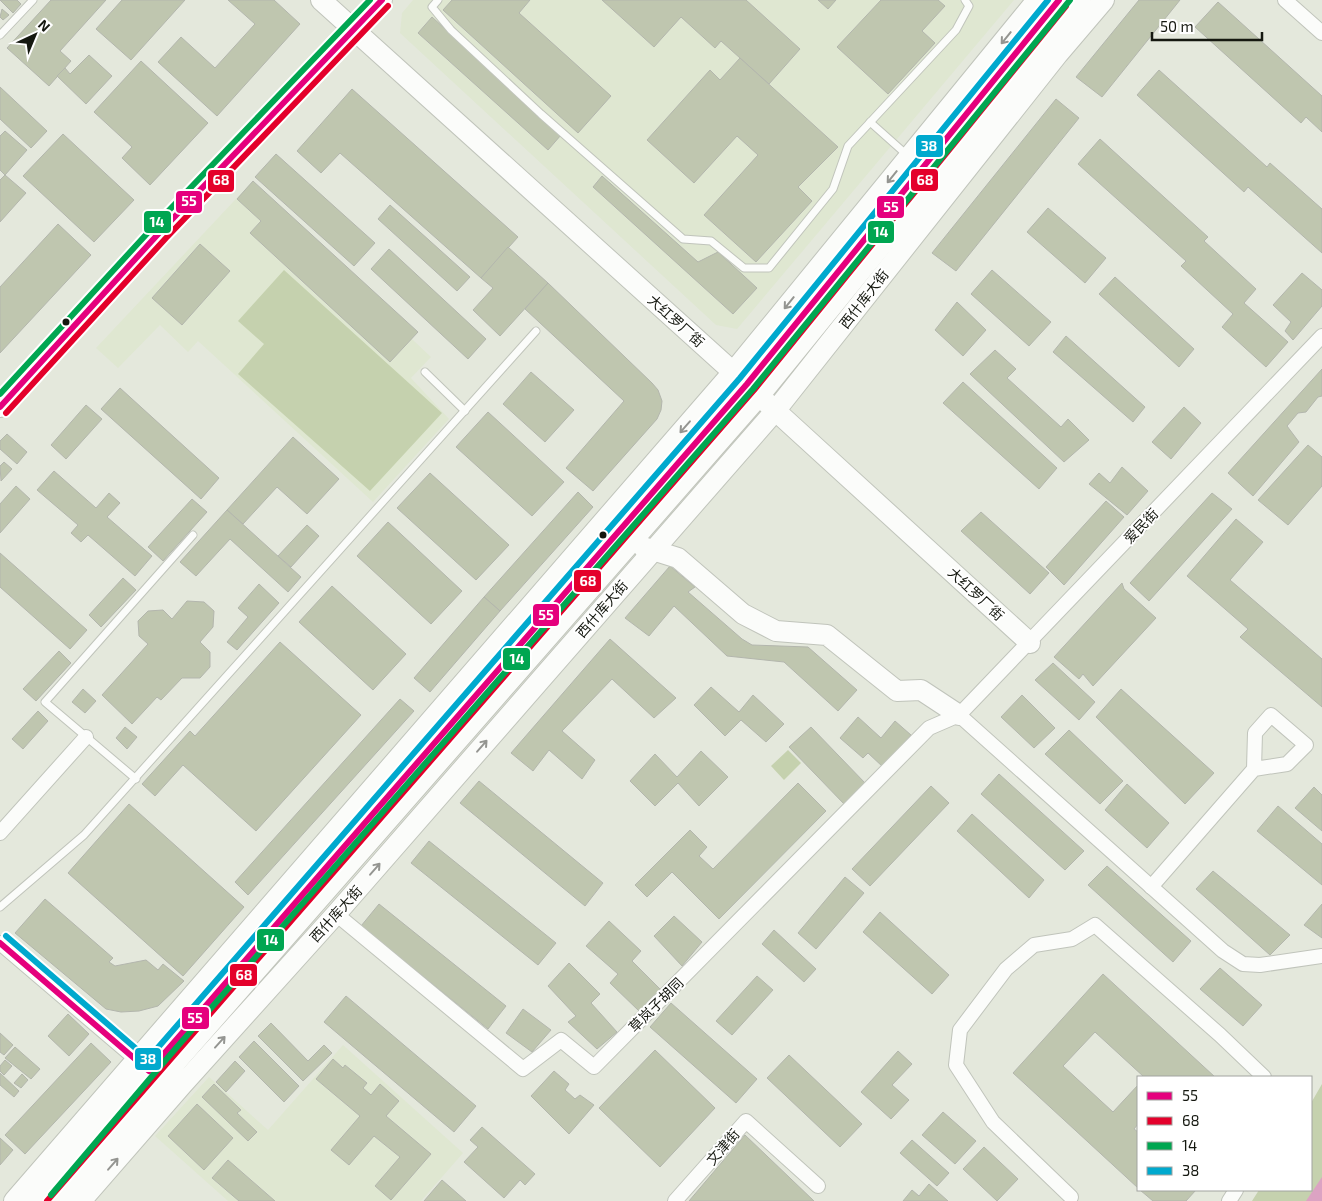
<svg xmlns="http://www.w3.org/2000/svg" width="1322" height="1201" font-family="'Exo 2','Noto Sans SC',sans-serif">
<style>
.built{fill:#dfe7d1}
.green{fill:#c5d1ae}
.water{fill:#dca3c3}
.building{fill:#bfc6af;stroke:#b3b6ad}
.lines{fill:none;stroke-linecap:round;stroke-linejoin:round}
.lane-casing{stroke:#c0c4bb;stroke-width:9}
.street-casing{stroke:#c0c4bb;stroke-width:16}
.secondary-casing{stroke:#c0c4bb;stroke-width:22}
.lane{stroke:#fbfcfa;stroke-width:7}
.street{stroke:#fbfcfa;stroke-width:14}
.secondary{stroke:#fbfcfa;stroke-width:20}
.bus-1-casing{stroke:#fff;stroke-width:10}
.bus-2-casing{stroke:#fff;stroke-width:10}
.bus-3-casing{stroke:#fff;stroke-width:10}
.bus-4-casing{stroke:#fff;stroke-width:10}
.bus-1{stroke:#e5007d;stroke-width:6}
.bus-2{stroke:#e4002b;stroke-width:6}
.bus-3{stroke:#00a651;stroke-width:6}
.bus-4{stroke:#00a9ce;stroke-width:6}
.oneway{stroke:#949591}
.bus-dot{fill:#151810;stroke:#fff;stroke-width:2}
.labels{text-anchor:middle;stroke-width:4;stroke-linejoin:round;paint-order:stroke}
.street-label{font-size:14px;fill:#151810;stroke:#fff}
.line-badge{stroke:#fff;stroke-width:2}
.badge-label{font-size:14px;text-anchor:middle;font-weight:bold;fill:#fff}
</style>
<rect width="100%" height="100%" fill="#e4e8dc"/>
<!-- built -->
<g class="built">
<path d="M413 0H1014L737 329 716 325 400 33 402 13Z"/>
<path d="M249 185 431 357 411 378 449 419 373 502 198 341 188 352 160 325 118 368 96 348Z"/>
<path d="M343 1045 463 1153 421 1201H228L155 1136 209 1077 268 1130Z"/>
</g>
<!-- green -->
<g class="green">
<path d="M284 270 442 413 370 491 238 374 264 344 238 321Z"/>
<path d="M788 750 801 763 784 780 771 766Z"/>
<path d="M1322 1084V1201H1252L1259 1190H1311V1103Z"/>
</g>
<!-- water -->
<path class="water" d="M1322 1177V1201H1306Z"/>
<!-- building -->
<g class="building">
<path d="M0 0H17L21 4 13 13Z"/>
<path d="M51 0H106L60 51 71 61 49 86 7 48Z"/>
<path d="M122 0H185L131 60 96 29Z"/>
<path d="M228 0H274L300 24 217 116 158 62 181 37 215 68 255 24Z"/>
<path d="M452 0H530L519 13 611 96 578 133 443 10Z"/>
<path d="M602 0H746L800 49 769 84 721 41 715 48 681 17 654 47Z"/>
<path d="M818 0H836L828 9Z"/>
<path d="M881 0H938L945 6 922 31 935 43 888 94 837 47Z"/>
<path d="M1139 0H1180L1102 97 1076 77Z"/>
<path d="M1218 2 1322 96V132L1306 117 1301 123 1195 27Z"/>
<path d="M2 9 9 15 3 20 0 17Z"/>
<path d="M432 17 561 135 548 150 418 33Z"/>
<path d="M89 55 112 76 86 104 57 76 65 68 70 74Z"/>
<path d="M740 58 838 147 798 187 812 201 756 262 704 215 758 155 737 136 694 183 647 140 710 70 720 80Z"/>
<path d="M141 61 208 123 150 185 122 158 132 147 94 112Z"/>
<path d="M1159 70 1267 167 1270 163 1322 209V253L1248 187 1244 192 1137 95Z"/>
<path d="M0 87 47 131 31 148 0 119Z"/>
<path d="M352 89 518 237 481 278 340 153 321 173 297 151Z"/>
<path d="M1056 99 1079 118 956 271 932 253Z"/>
<path d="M5 131 27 150 5 175 0 170V136Z"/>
<path d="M63 134 134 200 94 242 23 176Z"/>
<path d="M1100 139 1208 237 1204 241 1256 289 1244 303 1288 342 1266 367 1222 327 1233 314 1181 266 1186 261 1078 164Z"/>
<path d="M276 154 375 243 354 266 255 177Z"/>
<path d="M5 175 26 193 0 222V180Z"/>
<path d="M602 176 698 262 718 252 757 288 733 314 593 187Z"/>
<path d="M253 181 418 332 390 362 250 233 261 221 237 199Z"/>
<path d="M390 205 470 277 457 291 378 219Z"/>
<path d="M1048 208 1106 258 1085 283 1027 232Z"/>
<path d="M58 224 91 255 0 353V287Z"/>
<path d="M200 244 230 271 182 325 152 298Z"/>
<path d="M508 247 548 283 500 336 473 310 493 288 481 278Z"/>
<path d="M389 249 486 339 468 359 371 269Z"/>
<path d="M992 270 1051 322 1029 346 971 294Z"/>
<path d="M1302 273 1322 290V306L1293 340 1285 331 1291 322 1273 305Z"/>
<path d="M1115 277 1194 349 1179 367 1099 294Z"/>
<path d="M548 283 652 383 658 390 662 401 661 410 657 419 593 491 566 468 624 401 525 309Z"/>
<path d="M957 302 986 330 963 356 935 330Z"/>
<path d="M1066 336 1145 407 1133 422 1053 352Z"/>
<path d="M995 350 1016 369 1007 378 1061 427 1068 419 1089 440 1064 462 970 374Z"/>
<path d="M1322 369V396L1318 397 1306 412 1298 413 1287 426 1299 442 1253 496 1228 473Z"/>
<path d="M531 372 574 410 545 442 503 404Z"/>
<path d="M963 382 1057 468 1039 489 943 403Z"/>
<path d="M120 388 219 478 201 499 101 409Z"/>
<path d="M86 405 102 419 66 459 51 445Z"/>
<path d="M1184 407 1201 423 1171 459 1152 442Z"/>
<path d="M488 412 564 482 532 516 456 447Z"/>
<path d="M7 434 27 452 17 464 0 449V441Z"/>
<path d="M293 437 339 479 307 514 277 487 243 524 227 510Z"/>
<path d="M1308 445 1322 457V486L1288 525 1258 500Z"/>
<path d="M4 462 12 469 1 481 0 466Z"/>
<path d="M1122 467 1148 491 1127 515 1089 484 1099 473 1110 483Z"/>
<path d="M54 471 96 508 109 493 120 503 107 517 152 556 135 576 88 535 81 542 71 533 78 525 37 490Z"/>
<path d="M430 473 509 545 476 580 397 508Z"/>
<path d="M16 486 30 499 0 533V504Z"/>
<path d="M578 492 593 507 500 611 484 597Z"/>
<path d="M1212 493 1232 509 1149 601 1130 583Z"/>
<path d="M192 499 207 512 163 561 148 547Z"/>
<path d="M1106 501 1124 517 1064 585 1046 567Z"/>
<path d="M227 510 301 577 288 592 230 539 196 576 180 562Z"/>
<path d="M981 512 1049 573 1030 594 961 531Z"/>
<path d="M1236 519 1263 542 1230 580 1322 659V707L1240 637 1248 629 1187 576Z"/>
<path d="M388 522 462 591 431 624 357 556Z"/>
<path d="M307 525 319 536 291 567 278 556Z"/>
<path d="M0 553 87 630 70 649 0 587Z"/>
<path d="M670 566 695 587 688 592 742 639 752 645 808 647 857 690 838 711 784 662 727 656 674 606 649 636 625 618Z"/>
<path d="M123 578 136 590 101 627 89 615Z"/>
<path d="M1122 583 1124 589 1156 618 1093 686 1083 674 1079 679 1054 657Z"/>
<path d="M259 584 279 603 237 650 227 642 248 617 238 608Z"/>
<path d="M332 586 406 654 373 690 299 622Z"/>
<path d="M484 597 500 611 430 692 414 678Z"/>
<path d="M187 601 204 602 214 611 213 627 200 642 210 652V667L200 678H182L161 700 157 697 132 724 102 695 148 644 139 636 138 621 148 611 163 610 172 619Z"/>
<path d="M610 639 676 698 654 718 612 679 562 731 595 760 582 779 549 750 533 771 511 753Z"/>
<path d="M280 642 361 715 256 831 183 765 155 796 142 784 190 731 195 736Z"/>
<path d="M59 651 71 663 36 701 23 689Z"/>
<path d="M1053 663 1095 702 1079 720 1035 680Z"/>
<path d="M711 687 739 712 753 695 784 724 766 742 741 720 725 736 694 705Z"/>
<path d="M83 689 96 701 85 713 72 702Z"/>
<path d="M1121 689 1214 773 1185 804 1096 717Z"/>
<path d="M1022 695 1055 728 1034 748 1001 717Z"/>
<path d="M400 699 414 711 248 895 235 882Z"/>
<path d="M38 711 48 721 23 749 12 739Z"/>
<path d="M858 717 881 738 895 721 911 735 883 767 868 753 863 758 840 738Z"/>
<path d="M125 727 137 737 127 749 116 738Z"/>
<path d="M811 727 866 784 845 805 789 747Z"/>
<path d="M1069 730 1123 781 1100 804 1045 754Z"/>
<path d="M701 751 728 777 699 806 678 783 655 806 630 781 655 754 677 777Z"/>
<path d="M999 774 1084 851 1065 870 981 794Z"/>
<path d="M479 781 603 883 585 906 460 803Z"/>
<path d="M798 783 826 811 719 919 672 872 647 897 635 885 690 830 707 847 699 856 713 869Z"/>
<path d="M1127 784 1169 823 1147 848 1105 810Z"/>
<path d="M931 786 949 803 870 886 852 869Z"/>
<path d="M1314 787 1322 795V831L1295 808Z"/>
<path d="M129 804 244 907 183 976 68 873Z"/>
<path d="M1278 806 1322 844V885L1257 831Z"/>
<path d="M972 814 1044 880 1029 898 957 831Z"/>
<path d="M429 841 556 943 538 965 411 863Z"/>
<path d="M1107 866 1191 941 1173 962 1088 885Z"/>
<path d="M1213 871 1290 935 1270 955 1196 889Z"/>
<path d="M845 877 864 893 816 949 798 933Z"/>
<path d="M45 899 113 958 109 962 115 966 146 960 158 970 163 964 184 981 158 1006 139 1011 121 1012 106 1009 15 933Z"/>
<path d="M379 904 506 1006 488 1029 361 926Z"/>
<path d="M1322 904V938L1304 925Z"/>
<path d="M880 912 949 975 932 994 863 932Z"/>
<path d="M674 916 702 942 682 966 654 936Z"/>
<path d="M609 921 641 951 632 961 661 990 639 1011 610 983 618 974 586 946Z"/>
<path d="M774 930 816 969 804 982 762 944Z"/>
<path d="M569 963 600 994 591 1003 617 1032 597 1049 568 1022 576 1016 548 986Z"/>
<path d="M1220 968 1262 1005 1243 1026 1200 989Z"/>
<path d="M1103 974 1215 1077H1144L1095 1032 1063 1066 1113 1112 1138 1085V1124L1134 1129 1138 1132V1188L1013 1073Z"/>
<path d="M757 976 773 990 732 1035 716 1021Z"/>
<path d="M346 996 476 1106 454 1132 324 1022Z"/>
<path d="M671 1003 757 1079 736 1103 650 1027Z"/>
<path d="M523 1009 551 1030 532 1052 506 1033Z"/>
<path d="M68 1014 89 1034 69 1056 48 1036Z"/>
<path d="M271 1023 308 1061 324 1045 332 1053 303 1081 258 1036Z"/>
<path d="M0 1033 13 1045 4 1055 0 1052Z"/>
<path d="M254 1041 299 1086 284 1102 239 1057Z"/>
<path d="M91 1043 111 1062 25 1154 5 1135Z"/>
<path d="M15 1047 40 1069 31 1079 5 1058Z"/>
<path d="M655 1050 715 1108 660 1167 599 1108Z"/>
<path d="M898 1051 912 1064 892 1085 909 1100 891 1119 861 1092Z"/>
<path d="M789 1055 862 1124 840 1147 767 1078Z"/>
<path d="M333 1059 343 1068 345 1065 367 1083 363 1088 371 1095 380 1084 399 1101 386 1116 431 1154 391 1200 375 1186 400 1157 374 1136 349 1165 331 1150 360 1116 316 1079Z"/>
<path d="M5 1060 12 1066 4 1075 0 1071V1066Z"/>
<path d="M235 1061 245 1071 226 1092 216 1082Z"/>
<path d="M554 1071 569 1084 565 1090 575 1099 580 1095 594 1105 569 1134 531 1096Z"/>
<path d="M0 1073 19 1091 14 1097 0 1085Z"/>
<path d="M22 1074 28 1080 21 1088 14 1083Z"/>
<path d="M214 1084 241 1110 237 1113 257 1132 248 1141 202 1097Z"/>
<path d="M197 1104 233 1138 204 1170 168 1136Z"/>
<path d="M943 1112 976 1141 955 1164 922 1135Z"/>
<path d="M482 1127 535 1174 525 1185 520 1180 504 1198 464 1162 478 1147 470 1140Z"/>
<path d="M745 1135 814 1201H689Z"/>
<path d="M0 1138 13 1150 0 1165Z"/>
<path d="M912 1140 949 1173 937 1186 900 1153Z"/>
<path d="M984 1147 1018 1179 997 1201 963 1169Z"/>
<path d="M228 1160 275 1201H239L212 1178Z"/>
<path d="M442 1180 466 1201H424Z"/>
<path d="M929 1184 948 1201H903L912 1190 919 1196Z"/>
<path d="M1140 1190H1196L1186 1201H1153Z"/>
</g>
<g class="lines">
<defs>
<g id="lane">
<path d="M438 0 432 7 451 30 541 114 683 239 711 241 744 268H769L833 189 848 146 956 30 969 6 965 0"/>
<path d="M0 35 33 0"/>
<path d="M870 122 907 155"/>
<path d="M425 372 465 411"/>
<path d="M136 779 45 702 193 535"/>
<path d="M0 907 84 835 536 331"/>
</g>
<g id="street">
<path d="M1285 0 1322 33"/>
<path d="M959 715 1223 951 1243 964 1260 965 1322 956"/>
<path d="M0 833 86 737"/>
<path d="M1151 887 1254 769 1287 764 1306 745 1271 715 1255 733 1254 769"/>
<path d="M336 914 523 1069 561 1040 594 1067 929 728 959 715 1322 336"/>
<path d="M0 943 143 1065"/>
<path d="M1071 1197 993 1122 956 1065 960 1030 1006 969 1034 945 1072 939 1095 925 1220 1035 1264 1077"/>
<path d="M675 1201 746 1121 818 1186"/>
<path d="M1229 1201 1236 1190"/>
</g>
<g id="secondary">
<path d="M321 0 743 381"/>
<path d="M766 402 1030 643"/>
<path d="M0 407 160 232 382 0"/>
<path d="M643 547 678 558 743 614 776 631 827 635 897 691 921 690 959 715"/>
<path d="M14 1201 733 372 1037 0"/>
<path d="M35 1201 747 384 1059 0"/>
<path d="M58 1201 169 1073 177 1061 760 395 1081 0"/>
<path d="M81 1201 182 1085 336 914 776 410 1058 54 1104 0"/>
</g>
</defs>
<!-- lane casing -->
<use href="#lane" class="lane-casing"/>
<!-- street casing -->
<use href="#street" class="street-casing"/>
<!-- secondary casing -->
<use href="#secondary" class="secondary-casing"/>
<!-- lane -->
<use href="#lane" class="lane"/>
<!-- street -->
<use href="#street" class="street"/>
<!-- secondary -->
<use href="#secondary" class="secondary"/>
<defs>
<g id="bus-1">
<path d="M0 407 160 232 382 0"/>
<path d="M0 943 149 1071 747 384 1059 0"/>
</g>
<g id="bus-2">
<path d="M6 413 166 238 388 6"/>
<path d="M47 1201 754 390 1066 6"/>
</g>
<g id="bus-3">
<path d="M0 394 154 226 370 0"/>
<path d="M51 1195 170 1055 753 389 1070 0"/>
</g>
<path id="bus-4" d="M6 936 148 1059 740 378 1048 0"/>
</defs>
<!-- bus-1 casing -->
<use href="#bus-1" class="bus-1-casing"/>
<!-- bus-2 casing -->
<use href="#bus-2" class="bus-2-casing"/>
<!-- bus-3 casing -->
<use href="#bus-3" class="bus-3-casing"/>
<!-- bus-4 casing -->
<use href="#bus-4" class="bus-4-casing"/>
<!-- bus-1 -->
<use href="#bus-1" class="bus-1"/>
<!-- bus-2 -->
<use href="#bus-2" class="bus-2"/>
<!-- bus-3 -->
<use href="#bus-3" class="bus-3"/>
<!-- bus-4 -->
<use href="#bus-4" class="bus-4"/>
</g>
<!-- one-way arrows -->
<defs><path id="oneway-shaft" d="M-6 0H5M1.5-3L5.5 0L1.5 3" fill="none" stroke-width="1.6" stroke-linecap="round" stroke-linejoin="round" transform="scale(1.25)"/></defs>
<g class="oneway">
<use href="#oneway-shaft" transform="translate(1006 38) rotate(129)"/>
<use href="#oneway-shaft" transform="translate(892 177) rotate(129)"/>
<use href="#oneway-shaft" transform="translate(789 303) rotate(129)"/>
<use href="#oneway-shaft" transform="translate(685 427) rotate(131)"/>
<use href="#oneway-shaft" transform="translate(482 746) rotate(-49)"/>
<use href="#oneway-shaft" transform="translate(375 869) rotate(-49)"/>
<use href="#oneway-shaft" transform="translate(220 1042) rotate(-48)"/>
<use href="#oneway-shaft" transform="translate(113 1164) rotate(-49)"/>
</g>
<!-- markers -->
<g class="bus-dot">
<circle cx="66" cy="322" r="4.5"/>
<circle cx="603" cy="535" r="4.5"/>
</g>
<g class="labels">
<!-- street labels -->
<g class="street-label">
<text transform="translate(864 299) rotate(-52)" y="5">西什库大街</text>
<text transform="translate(676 321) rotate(42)" y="5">大红罗厂街</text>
<text transform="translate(1141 526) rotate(-46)" y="5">爱民街</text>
<text transform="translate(976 594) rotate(43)" y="5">大红罗厂街</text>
<text transform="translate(602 609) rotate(-49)" y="5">西什库大街</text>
<text transform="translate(336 914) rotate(-48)" y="5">西什库大街</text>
<text transform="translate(656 1005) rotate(-45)" y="5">草岚子胡同</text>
<text transform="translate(723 1147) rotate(-49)" y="5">文津街</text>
</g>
</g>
<g class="line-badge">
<rect x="915" y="134" width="29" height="24" rx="5" fill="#00a9ce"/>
<rect x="910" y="168" width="29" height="24" rx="5" fill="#e4002b"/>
<rect x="207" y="169" width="28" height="24" rx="5" fill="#e4002b"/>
<rect x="175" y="190" width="28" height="24" rx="5" fill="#e5007d"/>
<rect x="876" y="195" width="29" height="24" rx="5" fill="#e5007d"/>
<rect x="143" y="210" width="29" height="24" rx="5" fill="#00a651"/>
<rect x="867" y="220" width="28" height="24" rx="5" fill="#00a651"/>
<rect x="573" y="569" width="29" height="24" rx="5" fill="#e4002b"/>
<rect x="532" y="603" width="28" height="24" rx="5" fill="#e5007d"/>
<rect x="502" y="647" width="29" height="24" rx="5" fill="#00a651"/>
<rect x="256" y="928" width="29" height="24" rx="5" fill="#00a651"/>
<rect x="229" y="963" width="29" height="24" rx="5" fill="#e4002b"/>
<rect x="181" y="1006" width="29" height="24" rx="5" fill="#e5007d"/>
<rect x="134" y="1047" width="28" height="24" rx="5" fill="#00a9ce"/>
</g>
<g class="badge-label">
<text x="929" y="151">38</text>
<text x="925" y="185">68</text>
<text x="221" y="185">68</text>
<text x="189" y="206">55</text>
<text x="891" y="212">55</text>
<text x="157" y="227">14</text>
<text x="881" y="237">14</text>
<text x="588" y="586">68</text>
<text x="546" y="620">55</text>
<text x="517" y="664">14</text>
<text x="271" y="945">14</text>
<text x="244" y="980">68</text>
<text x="195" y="1023">55</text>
<text x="148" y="1064">38</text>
</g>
<!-- legend -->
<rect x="1137" y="1076" width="175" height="115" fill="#ffffff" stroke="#a1a39f"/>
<rect x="1147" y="1092" width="25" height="8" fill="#e5007d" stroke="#a1a39f"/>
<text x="1182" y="1101" font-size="15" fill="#151810">55</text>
<rect x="1147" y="1117" width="25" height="8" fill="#e4002b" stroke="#a1a39f"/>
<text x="1182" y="1126" font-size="15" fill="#151810">68</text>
<rect x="1147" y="1142" width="25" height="8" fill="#00a651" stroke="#a1a39f"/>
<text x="1182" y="1151" font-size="15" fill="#151810">14</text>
<rect x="1147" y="1167" width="25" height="8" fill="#00a9ce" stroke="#a1a39f"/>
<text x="1182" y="1176" font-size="15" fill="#151810">38</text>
<!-- north arrow -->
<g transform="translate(35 35) rotate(44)" stroke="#ffffff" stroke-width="4" paint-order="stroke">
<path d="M0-4L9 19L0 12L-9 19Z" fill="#151810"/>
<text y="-8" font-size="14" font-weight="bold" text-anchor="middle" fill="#151810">N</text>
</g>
<!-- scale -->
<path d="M1152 32v8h110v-8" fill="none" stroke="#151810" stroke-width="2.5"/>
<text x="1160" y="32" font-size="15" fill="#151810" stroke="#ffffff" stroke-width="4" paint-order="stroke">50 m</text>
</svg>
